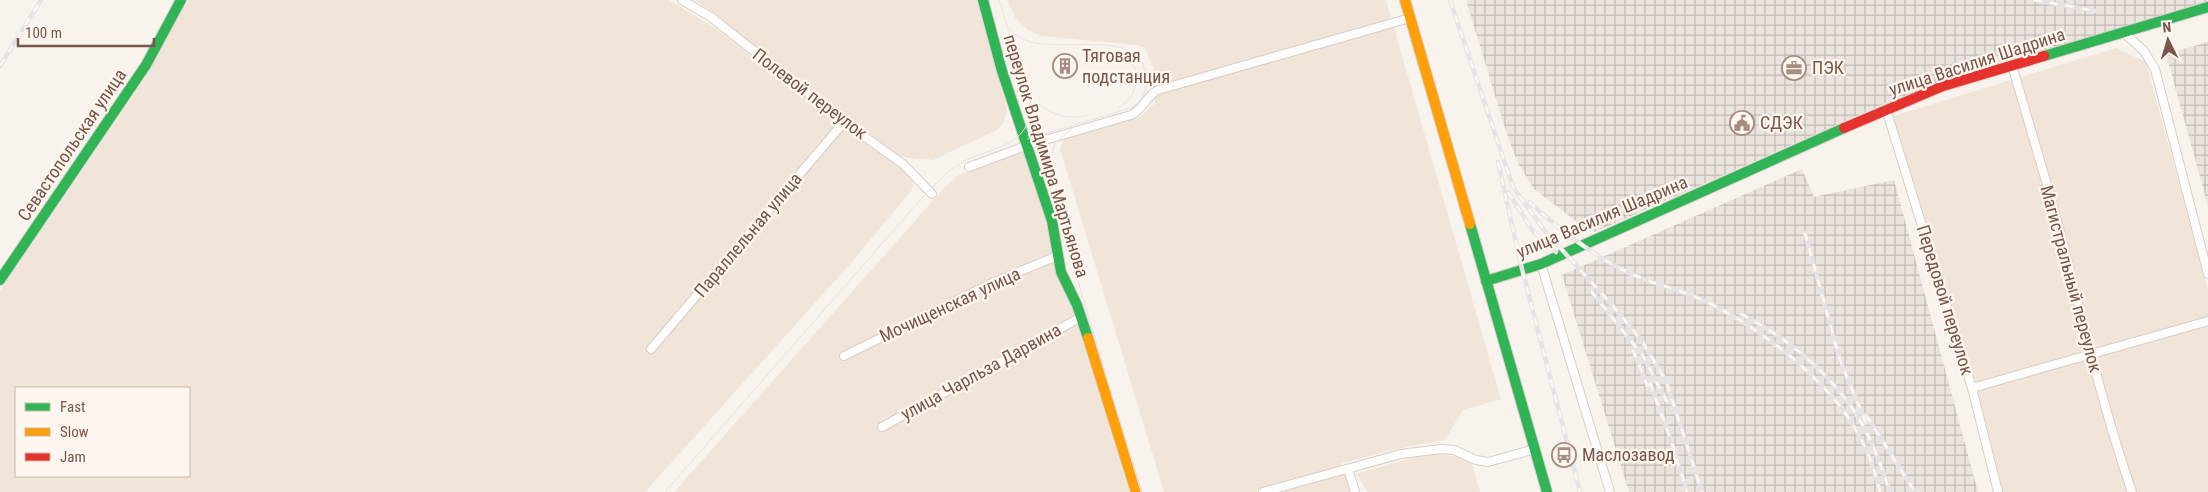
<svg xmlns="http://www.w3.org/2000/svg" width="2208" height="492" font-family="'Roboto Condensed',sans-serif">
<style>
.residential{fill:#f1e5da;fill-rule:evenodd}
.industrial{fill:url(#industrial-grid)}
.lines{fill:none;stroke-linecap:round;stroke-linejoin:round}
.street-casing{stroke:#d7cec9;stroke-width:10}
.fast-casing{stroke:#d9d0ca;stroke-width:12}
.slow-casing{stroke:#d9d0ca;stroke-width:12}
.jam-casing{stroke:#d9d0ca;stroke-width:12}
.street{stroke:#fefdfc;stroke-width:8}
.fast{stroke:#30b455;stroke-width:10}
.slow{stroke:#ff9f0a;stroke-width:10}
.jam{stroke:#e5322d;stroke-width:10}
.tram{stroke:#e5e3e5;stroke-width:1}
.rail-casing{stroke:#e5e3e5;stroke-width:4.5}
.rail{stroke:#fff7ef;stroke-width:2.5;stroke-dasharray:8;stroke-linecap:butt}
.labels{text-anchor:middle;stroke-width:4.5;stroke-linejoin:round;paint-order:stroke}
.poi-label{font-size:18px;fill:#78564a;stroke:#fff7ef;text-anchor:start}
.street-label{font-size:18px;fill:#78564a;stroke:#fff7ef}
</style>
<defs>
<pattern id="industrial-grid" width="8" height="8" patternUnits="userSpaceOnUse" patternTransform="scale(1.25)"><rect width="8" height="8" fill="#ebe3dd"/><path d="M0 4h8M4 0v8" fill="none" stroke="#c3bbb5"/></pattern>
</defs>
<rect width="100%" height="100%" fill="#f8f3ed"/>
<!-- residential -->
<g class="residential">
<path d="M188 0H669L715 28 908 174 912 178 913 185 912 190 851 263 645 492H0V291L145 78ZM16 388H189V476H16Z"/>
<path d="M695 0H977L1007 110 1004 122 997 130 933 160 908 158 898 155Z"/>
<path d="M1007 0H1386L1501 399 1463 410 1445 440 1411 446 1341 463 1352 492H1164L1060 149 1063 141 1067 137 1141 116 1155 103 1153 67 1145 48 1137 45 1041 36 1028 30 1016 19Z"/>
<path d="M2116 48 2146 62 2208 291V492H2003L1975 380 1893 116Z"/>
<path d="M1020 151 1025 152 1129 492H674L946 186 957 176Z"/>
<path d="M1442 454 1459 457 1472 464 1480 492H1368L1356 474 1423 455Z"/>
</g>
<!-- industrial -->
<g class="industrial">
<path d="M1466 0H2208V3L1888 102 1595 232 1585 228 1534 189 1519 165 1508 138Z"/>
<path d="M2208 42V206L2166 54Z"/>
<path d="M1802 169 1814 197 1894 180 1978 492H1629L1562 275Z"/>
</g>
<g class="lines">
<defs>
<g id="street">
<path d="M682 0 711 17 844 122 903 164 932 194"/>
<path d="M2123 32 2144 51 2155 69 2208 274"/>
<path d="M2012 65C2030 128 2050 191 2066 255 2086 335 2105 414 2132 492"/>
<path d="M1886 109 1972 388 1998 492"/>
<path d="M969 167 1028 145 1131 115C1144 109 1146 96 1158 90L1410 18"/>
<path d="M1541 264 1610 492"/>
<path d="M651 349 844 122"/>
<path d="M844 356 992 283 1057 256"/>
<path d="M1972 388 2208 321"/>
<path d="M882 427 1081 317"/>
<path d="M1348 469 1355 492"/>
<path d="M1263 492 1401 454 1441 449 1454 450 1476 460 1488 462 1535 449"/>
</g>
<g id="fast">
<path d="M983 0 1002 71 1052 221 1061 272 1077 305 1088 338"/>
<path d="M2044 56 2208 7"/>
<path d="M1470 224 1547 492"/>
<path d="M0 280 146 65 181 0"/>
<path d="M1486 281 1541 264 1844 128"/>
</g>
<g id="slow">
<path d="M1405 0 1470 224"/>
<path d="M1088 338 1136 492"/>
</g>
<path id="jam" d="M1844 128 1943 86 2044 56"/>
</defs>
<!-- street casing -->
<use href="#street" class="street-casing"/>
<!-- fast casing -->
<use href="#fast" class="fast-casing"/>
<!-- slow casing -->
<use href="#slow" class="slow-casing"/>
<!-- jam casing -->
<use href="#jam" class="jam-casing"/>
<!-- street -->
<use href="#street" class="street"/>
<!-- fast -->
<use href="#fast" class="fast"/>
<!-- slow -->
<use href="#slow" class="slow"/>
<!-- jam -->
<use href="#jam" class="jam"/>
<!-- tram -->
<g class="tram">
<path d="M1009 27C1033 69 1144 14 1146 80 1147 93 1141 101 1131 108L1028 139"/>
<path d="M1099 52C1108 53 1119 53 1126 58 1145 71 1136 99 1119 107"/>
<path d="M1028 94C1044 111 1063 122 1087 115"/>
<path d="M1029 116 1141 492"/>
<path d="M1049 167 1055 143 1072 129"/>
<path d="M665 492 928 191C939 181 948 170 961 163 990 146 1031 149 1031 103L999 0"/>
</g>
<defs>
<g id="rail">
<path d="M1450 0 1513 187 1544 230 1613 306 1642 341 1666 381 1702 492"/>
<path d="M2034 0 2096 11"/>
<path d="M0 66 41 0"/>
<path d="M1498 162 1522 269 1580 492"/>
<path d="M1508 192 1533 231 1556 252"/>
<path d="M1529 202C1559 229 1589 253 1625 271 1653 285 1685 290 1713 305 1764 331 1830 382 1857 432 1868 451 1875 471 1880 492"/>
<path d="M1805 233 1840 360 1866 423"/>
<path d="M1591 291 1643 356 1667 402"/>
<path d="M1741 314C1784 336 1824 368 1852 408 1870 433 1880 463 1890 492"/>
<path d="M1633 350 1650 392"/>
<path d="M1650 383 1670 437 1687 492"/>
<path d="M1866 415 1915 492"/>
</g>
</defs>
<!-- rail casing -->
<use href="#rail" class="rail-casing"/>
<!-- rail -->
<use href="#rail" class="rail"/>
</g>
<!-- icons -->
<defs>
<symbol id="building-ring" viewBox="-11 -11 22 22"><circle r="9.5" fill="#fff7ef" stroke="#a58d83" stroke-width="1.5"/><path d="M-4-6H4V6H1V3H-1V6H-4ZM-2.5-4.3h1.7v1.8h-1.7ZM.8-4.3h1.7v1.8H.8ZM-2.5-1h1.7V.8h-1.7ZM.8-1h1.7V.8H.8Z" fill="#a58d83"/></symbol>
<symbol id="office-ring" viewBox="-11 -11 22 22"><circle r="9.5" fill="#fff7ef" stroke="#a58d83" stroke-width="1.5"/><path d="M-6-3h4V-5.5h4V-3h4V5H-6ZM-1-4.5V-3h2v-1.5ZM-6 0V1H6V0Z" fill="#a58d83"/></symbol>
<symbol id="civic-ring" viewBox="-11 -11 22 22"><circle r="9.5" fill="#fff7ef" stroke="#a58d83" stroke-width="1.5"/><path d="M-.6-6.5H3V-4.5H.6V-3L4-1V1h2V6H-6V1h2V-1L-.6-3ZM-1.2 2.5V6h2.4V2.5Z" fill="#a58d83"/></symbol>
<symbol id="bus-ring" viewBox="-11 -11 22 22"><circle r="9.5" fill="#fff7ef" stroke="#a58d83" stroke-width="1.5"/><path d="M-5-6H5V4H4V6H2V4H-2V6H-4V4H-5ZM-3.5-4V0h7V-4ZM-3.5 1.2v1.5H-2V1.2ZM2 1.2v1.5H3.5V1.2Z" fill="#a58d83"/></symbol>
</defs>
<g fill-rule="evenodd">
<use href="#building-ring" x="1051" y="52" width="28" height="28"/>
<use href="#office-ring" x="1780" y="54" width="28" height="28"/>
<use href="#civic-ring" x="1728" y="109" width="28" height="28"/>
<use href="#bus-ring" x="1550" y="441" width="28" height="28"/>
</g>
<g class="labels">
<!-- poi labels -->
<g class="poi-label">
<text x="1082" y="62">Тяговая<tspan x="1082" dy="21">подстанция</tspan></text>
<text x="1812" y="74">ПЭК</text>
<text x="1760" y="129">СДЭК</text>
<text x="1582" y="461">Маслозавод</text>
</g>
<!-- street labels -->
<g class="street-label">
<text transform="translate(1977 62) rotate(-18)" y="6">улица Василия Шадрина</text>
<text transform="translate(810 94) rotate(37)" y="6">Полевой переулок</text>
<text transform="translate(72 145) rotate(-56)" y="6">Севастопольская улица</text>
<text transform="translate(1046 156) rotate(73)" y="6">переулок Владимира Мартьянова</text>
<text transform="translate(1602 217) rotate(-23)" y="6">улица Василия Шадрина</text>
<text transform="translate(748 235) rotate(-50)" y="6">Параллельная улица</text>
<text transform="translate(2071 279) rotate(75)" y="6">Магистральный переулок</text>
<text transform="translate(1945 300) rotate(73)" y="6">Передовой переулок</text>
<text transform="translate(950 305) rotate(-25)" y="6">Мочищенская улица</text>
<text transform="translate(981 372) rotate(-29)" y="6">улица Чарльза Дарвина</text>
</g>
</g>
<!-- legend -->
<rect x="15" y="387" width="175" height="90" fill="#fff7ef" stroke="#c9b7ad"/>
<rect x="25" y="403" width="25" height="8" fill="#30b455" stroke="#c9b7ad"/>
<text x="60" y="412" font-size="15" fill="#78564a">Fast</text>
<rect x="25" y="428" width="25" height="8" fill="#ff9f0a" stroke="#c9b7ad"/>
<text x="60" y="437" font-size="15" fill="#78564a">Slow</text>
<rect x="25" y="453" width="25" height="8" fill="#e5322d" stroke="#c9b7ad"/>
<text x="60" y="462" font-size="15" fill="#78564a">Jam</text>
<!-- north arrow -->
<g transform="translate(2168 40) rotate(355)" stroke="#fff7ef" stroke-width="4" paint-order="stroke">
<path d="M0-4L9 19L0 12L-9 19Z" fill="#78564a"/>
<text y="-8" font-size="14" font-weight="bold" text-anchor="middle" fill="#78564a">N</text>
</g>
<!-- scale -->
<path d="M18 38v8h136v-8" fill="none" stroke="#78564a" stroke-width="2.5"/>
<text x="25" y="38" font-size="15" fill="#78564a" stroke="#fff7ef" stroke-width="4" paint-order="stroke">100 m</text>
</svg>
